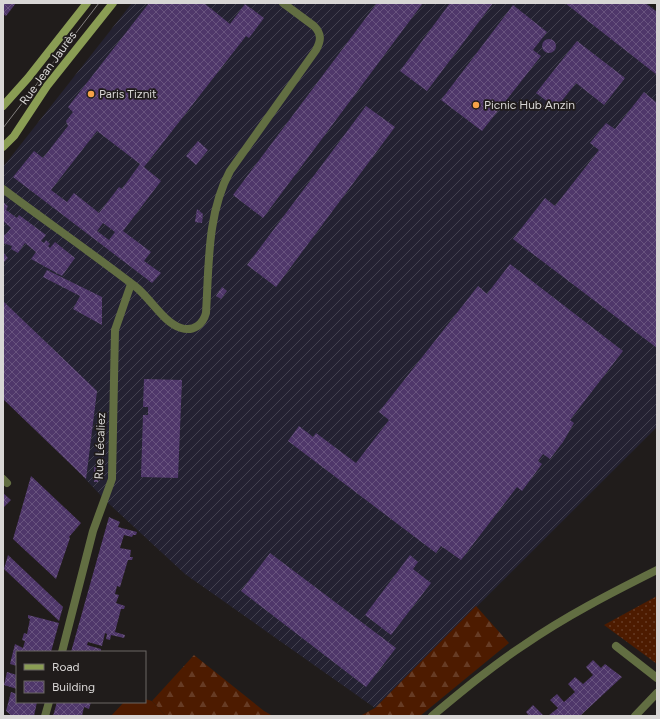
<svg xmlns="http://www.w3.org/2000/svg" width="660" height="719" font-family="Figtree,sans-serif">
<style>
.industrial{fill:url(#industrial-furrows)}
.grass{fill:url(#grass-dots)}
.forest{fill:url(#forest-firs)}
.green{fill:#4d1b00}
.building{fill:url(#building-cross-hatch);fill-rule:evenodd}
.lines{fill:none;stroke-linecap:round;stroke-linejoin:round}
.service{stroke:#626e42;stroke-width:8}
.minor{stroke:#626e42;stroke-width:8}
.tertiary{stroke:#626e42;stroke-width:8}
.secondary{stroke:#8a9d54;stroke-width:8}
.tram{stroke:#827f7e;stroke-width:1}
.poi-dot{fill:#f6a248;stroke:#201c1b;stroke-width:1.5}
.labels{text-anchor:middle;stroke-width:3.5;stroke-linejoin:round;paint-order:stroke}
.street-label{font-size:12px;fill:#d8d6d5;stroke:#201c1b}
.poi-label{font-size:12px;fill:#d8d6d5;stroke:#201c1b;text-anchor:start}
</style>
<defs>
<pattern id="industrial-furrows" width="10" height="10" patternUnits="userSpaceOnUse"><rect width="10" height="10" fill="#242232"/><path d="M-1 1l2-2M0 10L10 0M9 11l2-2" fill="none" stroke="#43414f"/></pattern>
<pattern id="grass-dots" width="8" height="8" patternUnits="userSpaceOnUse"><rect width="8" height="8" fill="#4d1b00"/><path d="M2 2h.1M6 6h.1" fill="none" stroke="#663b24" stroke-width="1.8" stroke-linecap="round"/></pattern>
<pattern id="forest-firs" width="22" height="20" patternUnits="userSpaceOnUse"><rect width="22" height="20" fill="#4d1b00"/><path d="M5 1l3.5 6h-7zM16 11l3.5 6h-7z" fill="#663b24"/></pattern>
<pattern id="building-cross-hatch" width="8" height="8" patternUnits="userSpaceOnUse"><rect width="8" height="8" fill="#4f376a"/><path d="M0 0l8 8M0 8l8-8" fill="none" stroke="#68537e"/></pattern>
</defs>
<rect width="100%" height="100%" fill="#201c1b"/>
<!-- industrial -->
<path class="industrial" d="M132 3H647L657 11V427L375 708 185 574 107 502 3 392V167Z"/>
<!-- grass -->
<path class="grass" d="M657 596V664L604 625Z"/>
<!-- forest -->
<g class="forest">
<path d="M476 606 509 643 420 716H360L375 708Z"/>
<path d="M194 655 264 711 273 716H166L152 701Z"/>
</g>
<!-- green -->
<path class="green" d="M145 699 152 701 166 716H111L124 702H145Z"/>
<!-- building -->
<g class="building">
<path d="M3 3H16L6 16 3 14Z"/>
<path d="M149 3H204L230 24 245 4 264 18 249 38 246 36 144 167 161 181 123 231 151 252 144 261 161 273 152 283 13 177 34 151 43 158 68 126 66 121 73 112 68 107ZM97 131 140 164 122 189 119 187 99 213 74 193 67 202 51 190ZM103 223 115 232 109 240 97 231Z"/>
<path d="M377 3H423L263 218 233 195Z"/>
<path d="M450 3H493L427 91 400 71Z"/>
<path d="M565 3H645L657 12V75Z"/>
<path d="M513 5 547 32 533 50 541 56 482 131 441 100Z"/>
<circle cx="549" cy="46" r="7"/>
<path d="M577 41 625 78 604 105 576 83 556 108 536 93Z"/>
<path d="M644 92 657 103V348L513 239 545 198 555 206 599 150 590 143 606 123 615 129Z"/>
<path d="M366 106 395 127 276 287 247 265Z"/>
<path d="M198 141 208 150 196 165 186 156Z"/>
<path d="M3 202 8 206 6 210 17 218 19 215 46 235 41 241 44 243 46 240 50 244 48 246 50 248 55 242 75 258 62 276 31 259 36 252 25 243 18 253 11 249 12 246 3 243V234L5 235 11 228 3 221Z"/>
<path d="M197 209 203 214 202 223 195 222Z"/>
<path d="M3 252 8 258 3 263Z"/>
<path d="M510 264 623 351 570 420 574 423 563 442 550 459 543 454 538 461 542 464 522 491 517 487 461 560 441 546 436 553 288 441 299 426 313 437 316 433 356 463 389 420 379 412 478 286 487 294Z"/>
<path d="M47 270 102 297V325L73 309 80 296 43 277Z"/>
<path d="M222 287 227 291 221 299 216 296Z"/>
<path d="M3 301 97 391 86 479 3 399Z"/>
<path d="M144 379 182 380 178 478 141 477 143 415H148V407H143Z"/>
<path d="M94 467H99L98 482H94Z"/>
<path d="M31 476 81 523 69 537 70 538 56 579 13 539Z"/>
<path d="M3 493 11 500 3 508Z"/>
<path d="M109 517 120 522 118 527 137 532 136 535H133L132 537 124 535 120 548 131 550 130 557H133L132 560H128L120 587 117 586 115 594 119 595 116 603 125 606 124 609H121L115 632 125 635 124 638 111 635 110 640 106 639 107 634 105 633 102 646 88 642 87 645 101 649V652H71Z"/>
<path d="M270 553 396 648 366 687 241 591Z"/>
<path d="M8 555 63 607 59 621 4 569Z"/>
<path d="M410 555 418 562 413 569 431 583 391 635 365 615Z"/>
<path d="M28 615 59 623 51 652H17V666L10 664 15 644 23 648 25 641 22 640 24 633 27 634 30 619 28 618Z"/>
<path d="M593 660 601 668 605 664 622 677 580 716H548L558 708 550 700 557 694 564 702 575 692 568 684 575 677 583 684 593 675 586 667Z"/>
<path d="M7 672 17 675V689L4 685Z"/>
<path d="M11 692 17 694V702H37L34 716H12L6 711Z"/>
<path d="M57 702H91L89 709 84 707 82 716H53Z"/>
<path d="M533 705 544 716H529L526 712Z"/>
</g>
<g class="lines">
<!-- service -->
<g class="service">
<path d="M3 479 7 483"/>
<path d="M616 646 657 678"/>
</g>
<!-- minor -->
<g class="minor">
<path d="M3 189C47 222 92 253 136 287 150 298 164 323 181 328 194 332 203 324 206 313 209 266 207 213 230 171L316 50C321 41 322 34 314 26L283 3"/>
<path d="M62 652 93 531 112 479 115 330 131 284"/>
<path d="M45 716 49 702"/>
<path d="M635 716 657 693"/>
</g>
<!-- tertiary -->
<path class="tertiary" d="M432 716C462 691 492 666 524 645 566 616 611 593 657 570"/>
<!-- secondary -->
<g class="secondary">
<path d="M3 106 28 78 87 3"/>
<path d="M3 147 14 136 47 86 113 3"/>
</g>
<!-- tram -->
<path class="tram" d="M3 128 99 3"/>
</g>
<!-- markers -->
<g class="poi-dot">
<circle cx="91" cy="94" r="4"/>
<circle cx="476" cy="105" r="4"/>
</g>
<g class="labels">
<!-- street labels -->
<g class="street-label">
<text transform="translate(48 68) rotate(-54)" y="4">Rue Jean Jaurès</text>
<text transform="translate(100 446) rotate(-88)" y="4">Rue Lécaliez</text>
</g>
<!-- poi labels -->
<g class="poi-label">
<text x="99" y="98">Paris Tiznit</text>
<text x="484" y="109">Picnic Hub Anzin</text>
</g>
</g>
<!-- border -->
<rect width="660" height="719" fill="none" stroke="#d8d6d5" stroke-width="8"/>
<!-- legend -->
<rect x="16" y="651" width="130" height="52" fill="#201c1b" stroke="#6a6665"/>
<rect x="24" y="664" width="20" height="6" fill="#8a9d54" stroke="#6a6665"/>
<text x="52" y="671" font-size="12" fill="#d8d6d5">Road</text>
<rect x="24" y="681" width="20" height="12" fill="url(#building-cross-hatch)" stroke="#6a6665"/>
<text x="52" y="691" font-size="12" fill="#d8d6d5">Building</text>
</svg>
